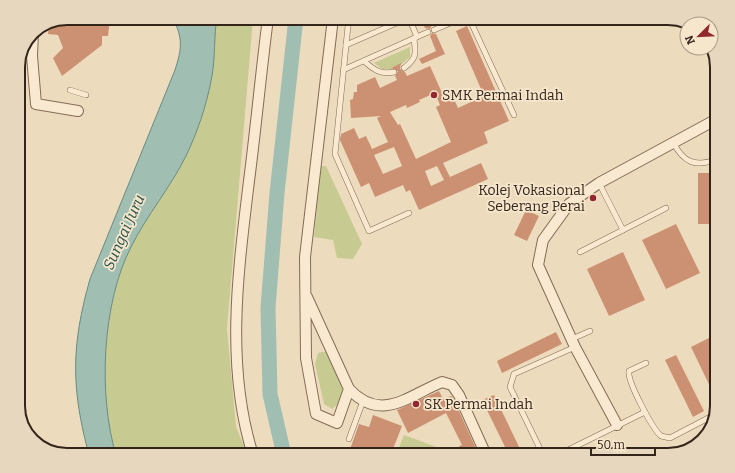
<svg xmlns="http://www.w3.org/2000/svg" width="735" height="473" font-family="Bitter,serif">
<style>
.green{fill:#c8cb91}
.water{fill:#a1beb3;stroke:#688c80}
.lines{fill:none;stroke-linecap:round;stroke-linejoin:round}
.river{stroke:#a1beb3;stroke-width:15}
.building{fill:#cc9172;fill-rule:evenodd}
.lane-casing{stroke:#856b56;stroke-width:6}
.street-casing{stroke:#856b56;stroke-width:12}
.lane{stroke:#f8e9d0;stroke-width:5}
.street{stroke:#f8e9d0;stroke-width:10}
.poi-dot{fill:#932730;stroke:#f5e6cc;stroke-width:1.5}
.labels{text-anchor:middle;stroke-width:3.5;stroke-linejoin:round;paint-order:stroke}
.poi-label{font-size:14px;fill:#34251b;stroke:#f5e6cc;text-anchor:start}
.water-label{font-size:15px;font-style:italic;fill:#2a544e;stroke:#f5e6cc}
.rim{fill:none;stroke:#34251b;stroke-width:2}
</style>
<rect width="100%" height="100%" fill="#eddbbd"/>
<!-- green -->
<g class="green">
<path d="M214 18H253L227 329 236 427 248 455H116C98 395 102 303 131 247 147 215 170 188 186 156 197 133 205 107 211 81 215 63 214 43 216 24Z"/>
<path d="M410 47V57L402 64 392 67V69H382L374 63Z"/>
<path d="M320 166H326L362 244 353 259 337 258 333 240 314 237Z"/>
<path d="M322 352H327L330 355 343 391 337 405 332 409 324 404 315 364 318 353Z"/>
<path d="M404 435 450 452 449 455H396Z"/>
</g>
<!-- water -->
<path class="water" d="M173 18H214L216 24C214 43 215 63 211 81 206 107 197 133 186 156 170 188 147 215 131 247 102 303 98 395 116 455H89C71 388 71 346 90 279L175 70C182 48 183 39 173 18Z"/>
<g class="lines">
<!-- river -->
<path class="river" d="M284 455 270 394 268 308 277 193 296 18"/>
</g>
<!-- building -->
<g class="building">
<path d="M67 18H110L108 36H102V45L62 76 53 58 63 48 58 35 48 34 49 26Z"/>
<path d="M420 18H448L432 25 430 29 425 28Z"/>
<path d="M467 26 509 121 484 132 488 143 443 163 450 177 481 163 488 179 419 210 410 190 406 192 403 185 375 197 369 183 361 187 340 140 341 134 354 128 359 139 366 136 372 149 388 142 377 118 381 116 351 118 350 100 353 99 354 92H357V85L375 77 380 88 397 80 395 76 398 71 391 68 401 63 400 69 405 72 407 76 430 66 442 93 450 90 458 108 484 96 456 31ZM435 93 440 105 436 107 451 142 416 159 400 124 398 125 390 112 406 105 407 108 420 102 419 100ZM394 147 402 166 383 174 374 155ZM437 166 444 180 431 186 425 171Z"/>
<path d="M432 33 436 34 445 54 422 64 419 59 436 51 430 36Z"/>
<rect x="698" y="173" width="19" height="51"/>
<path d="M526 210 539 216 527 241 514 235Z"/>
<path d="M676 224 700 273 666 289 642 240Z"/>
<path d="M623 252 645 300 609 316 587 269Z"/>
<path d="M556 332 562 344 502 373 497 361Z"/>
<path d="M717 334V401L691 347Z"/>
<path d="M676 355 704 411 693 417 665 360Z"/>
<path d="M439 391 443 399 451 396 453 398 478 453 463 455 459 446 462 445 446 413 408 433 397 410Z"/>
<path d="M494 395 523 455H509L482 400Z"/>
<path d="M373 415 402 426 391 454 386 451 384 455H348L359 424 369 427Z"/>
</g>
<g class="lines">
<defs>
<g id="lane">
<path d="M353 18 348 26 335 154 369 231 409 213"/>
<path d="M409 18 417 37"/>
<path d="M469 18 514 115"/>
<path d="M434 30 462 18"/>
<path d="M346 45 408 18"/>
<path d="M364 61C374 70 381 75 394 72"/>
<path d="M404 68C417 58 416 54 414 39"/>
<path d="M343 70 428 32"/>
<path d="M70 90 86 95"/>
<path d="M673 142C683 162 695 168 717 159"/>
<path d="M599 183 623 230"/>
<path d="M580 252 666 208"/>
<path d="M572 339 590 331"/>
<path d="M646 363 629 371C627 381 652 428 661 436L670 438 714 415"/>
<path d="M349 439 363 401"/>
<path d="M543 455 510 387 514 374 575 347"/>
<path d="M558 455 645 412"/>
</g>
<g id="street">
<path d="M33 32 32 56 36 104 78 111"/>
<path d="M307 297 349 389 337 423 316 414 306 358 305 257 333 18"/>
<path d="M349 389C381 423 408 396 442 382L452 385 459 395 486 455"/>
<path d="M617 425 575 347 538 265 543 240 569 204 599 183 717 119"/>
<path d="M253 455C225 366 238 272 249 181 256 127 261 72 268 18"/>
</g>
</defs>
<!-- lane casing -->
<use href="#lane" class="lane-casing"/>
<!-- street casing -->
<use href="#street" class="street-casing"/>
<!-- lane -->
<use href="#lane" class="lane"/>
<!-- street -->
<use href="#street" class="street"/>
</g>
<!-- markers -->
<g class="poi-dot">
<circle cx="434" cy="95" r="4"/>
<circle cx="593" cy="198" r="4"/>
<circle cx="416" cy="404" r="4"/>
</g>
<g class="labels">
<!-- poi labels -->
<g class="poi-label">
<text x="442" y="100">SMK Permai Indah</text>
<text x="585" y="195" text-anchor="end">Kolej Vokasional<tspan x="585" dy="16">Seberang Perai</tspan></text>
<text x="424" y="409">SK Permai Indah</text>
</g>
<!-- water labels -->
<g class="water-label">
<text transform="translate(124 232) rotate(-66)" y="5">Sungai Juru</text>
</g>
</g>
<!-- crop -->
<path d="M0 0H735V473H0ZM67 25H668A42 42 0 0 1 710 67V406A42 42 0 0 1 668 448H67A42 42 0 0 1 25 406V67A42 42 0 0 1 67 25Z" fill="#e6d7be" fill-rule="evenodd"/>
<path class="rim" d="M67 25H668A42 42 0 0 1 710 67V406A42 42 0 0 1 668 448H67A42 42 0 0 1 25 406V67A42 42 0 0 1 67 25Z"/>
<!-- north arrow -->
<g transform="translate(699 36) rotate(246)"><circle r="19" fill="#f5e6cc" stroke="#a89985"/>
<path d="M0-3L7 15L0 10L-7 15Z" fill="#932730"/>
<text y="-6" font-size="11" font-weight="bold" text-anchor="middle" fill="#34251b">N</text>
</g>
<!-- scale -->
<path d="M591 449v6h64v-6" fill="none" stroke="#34251b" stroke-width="2"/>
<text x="597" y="449" font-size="12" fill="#34251b" stroke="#f5e6cc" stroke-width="3" paint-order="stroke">50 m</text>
</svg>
